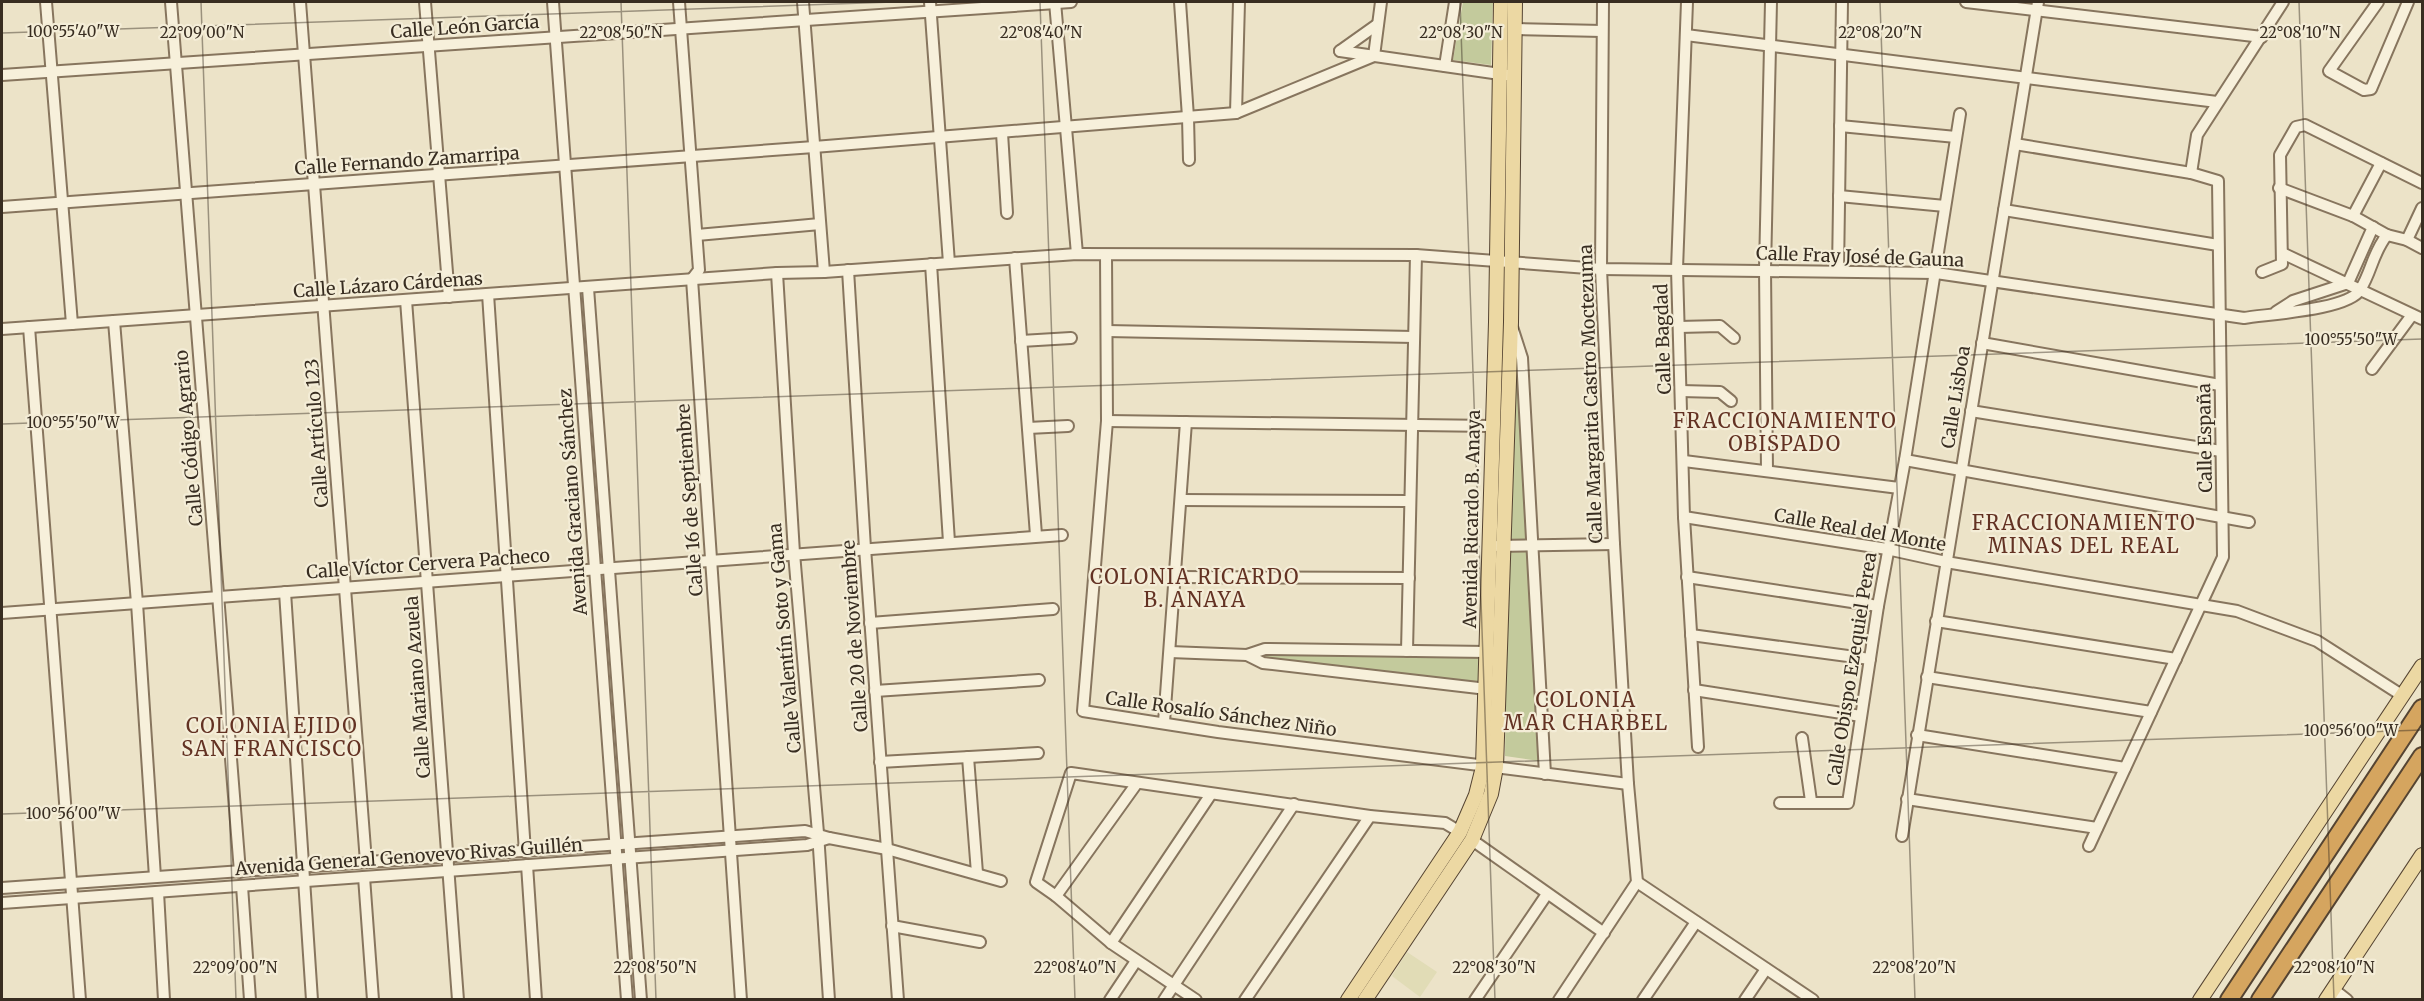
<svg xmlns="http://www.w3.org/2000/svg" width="2424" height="1001" font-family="Merriweather,serif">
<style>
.farmland{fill:#e1dcb6}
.green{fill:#c3ca9c}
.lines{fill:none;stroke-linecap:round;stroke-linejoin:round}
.minor-casing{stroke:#87755e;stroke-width:14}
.major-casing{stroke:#554432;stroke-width:16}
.highway-casing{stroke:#554432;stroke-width:20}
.minor{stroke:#f7f0db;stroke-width:10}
.major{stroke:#ecd8a3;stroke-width:14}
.highway{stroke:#d5a55f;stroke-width:16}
.ticks{fill:none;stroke:#382d21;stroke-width:1.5;stroke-opacity:0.45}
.labels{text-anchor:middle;stroke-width:4.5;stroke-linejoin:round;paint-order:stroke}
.street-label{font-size:18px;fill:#382d21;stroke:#f4edd7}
.neighbourhood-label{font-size:20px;letter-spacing:1.5px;fill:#633223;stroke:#f4edd7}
.ticks-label{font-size:15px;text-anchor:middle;fill:#382d21;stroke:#f4edd7;stroke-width:4.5;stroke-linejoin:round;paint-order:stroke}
</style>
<rect width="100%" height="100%" fill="#ece3c8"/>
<!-- farmland -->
<path class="farmland" d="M1407 952 1437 972 1420 997 1392 976Z"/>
<!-- green -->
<g class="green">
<path d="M1463 2H1493L1491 65 1453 60Z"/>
<path d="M1511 379H1517L1539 761 1505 756Z"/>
<path d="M1264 652 1479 656V685L1263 659 1261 655Z"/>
</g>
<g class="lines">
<defs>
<g id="minor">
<path d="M46 2 72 324"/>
<path d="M171 2 240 872"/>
<path d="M300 2 366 862"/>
<path d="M425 2 449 297"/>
<path d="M553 2 627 1000"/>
<path d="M679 2 699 270 692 279 741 1000"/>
<path d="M803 2 824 272"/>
<path d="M930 2 949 263"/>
<path d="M1055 2 1077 254"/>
<path d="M1180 2 1188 117 1189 160"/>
<path d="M1687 2 1677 269 1684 517 1698 747"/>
<path d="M1966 2 2262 37"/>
<path d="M2378 2 2329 71 2364 90 2371 89 2408 2"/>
<path d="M1514 29 1602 31"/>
<path d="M1686 35 2217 102"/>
<path d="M1340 51 1507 75"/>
<path d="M1340 51 1378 24"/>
<path d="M1445 66 1455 2"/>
<path d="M2 75 1071 2"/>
<path d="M1236 113 1239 2"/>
<path d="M1840 126 1956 137"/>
<path d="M1002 133 1007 213"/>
<path d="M2015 144 2191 173 2218 181 2223 557 2089 846"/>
<path d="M2191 173 2197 135 2283 2"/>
<path d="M2279 188 2353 216 2387 235 2407 240 2422 248"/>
<path d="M1839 196 1945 206"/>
<path d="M2 207 814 147 1236 113 1374 56 1381 2"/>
<path d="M2004 210 2218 245"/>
<path d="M2353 216 2381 163"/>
<path d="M697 235 820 224"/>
<path d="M2407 240 2422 208"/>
<path d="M2282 253 2422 319"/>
<path d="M1106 255 1107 421 1083 711 1218 732 1628 784"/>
<path d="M1015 258 1036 535"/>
<path d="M931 264 949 542"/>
<path d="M848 270 865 548 898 1000"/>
<path d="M1838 271 1842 2"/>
<path d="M2262 272 2282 264 2280 155 2296 127 2305 125 2422 183"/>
<path d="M777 273 794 553 818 833 829 1000"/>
<path d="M588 288 641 1000"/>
<path d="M488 294 525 852"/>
<path d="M406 300 458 1000"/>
<path d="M2276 312 2293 301 2348 283 2373 227"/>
<path d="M114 321 137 603 155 877"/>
<path d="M29 327 80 1000"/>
<path d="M1512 327 1522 358 1545 774"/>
<path d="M1679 327 1720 326 1734 338"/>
<path d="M2 329 777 273 824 272 1077 254 1416 255 1601 269 1936 273 2244 318C2268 314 2348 310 2360 290 2372 271 2372 254 2387 235"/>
<path d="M1107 331 1414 337"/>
<path d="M1021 341 1071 338"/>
<path d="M1982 343 2220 385"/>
<path d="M2372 369 2412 315"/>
<path d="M1681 391 1720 392 1731 401"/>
<path d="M1971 411 2221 451"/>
<path d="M1107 421 1492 426"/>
<path d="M1028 428 1068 426"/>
<path d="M1905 460 2249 522"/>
<path d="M1684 461 1899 488"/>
<path d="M1767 471 1765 269 1771 2"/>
<path d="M1181 500 1410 501"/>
<path d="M1684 517 1887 549 1946 562 2237 611 2317 641 2403 696"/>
<path d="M1497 546 1614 544"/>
<path d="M1174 577 1409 578"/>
<path d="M1687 577 1878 606"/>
<path d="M285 592 312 1000"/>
<path d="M2 613 1062 535"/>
<path d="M1936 621 2176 659"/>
<path d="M870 623 1053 609"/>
<path d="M1691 635 1870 659"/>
<path d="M1407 651 1416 255"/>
<path d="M1170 652 1247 655 1265 649 1487 652"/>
<path d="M1247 655 1263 663 1487 689"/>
<path d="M1927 677 2151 712"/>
<path d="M1694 690 1861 716"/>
<path d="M875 691 1039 680"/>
<path d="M1164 722 1186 422"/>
<path d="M1917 735 2125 768"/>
<path d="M1802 738 1811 801"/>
<path d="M968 757 977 873"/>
<path d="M880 762 1038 753"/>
<path d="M1907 799 2097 828"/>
<path d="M1780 803H1848L1878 606 1905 460 1960 114"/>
<path d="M1902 836 2038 2"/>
<path d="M1472 840 1604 933"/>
<path d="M527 865 536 1000"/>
<path d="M364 877 373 1000"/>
<path d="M1637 882 1813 1000"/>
<path d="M242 886 250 1000"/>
<path d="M2 888 805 831 829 838 887 849 1001 881"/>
<path d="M158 892 164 1000"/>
<path d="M1056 896 1137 783"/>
<path d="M2 903 807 845 829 838"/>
<path d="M892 926 980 942"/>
<path d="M1111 943 1211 794"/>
<path d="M2333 989 2347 1000"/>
<path d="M1110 1000 1136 961"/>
<path d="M1164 1000 1294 804"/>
<path d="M1196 1000 1111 943 1056 896 1036 882 1071 773 1370 816 1445 823 1460 832"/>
<path d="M1245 1000 1370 816"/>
<path d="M1475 1000 1547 894"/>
<path d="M1559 1000 1637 882 1628 784 1614 544 1601 269 1603 2"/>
<path d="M1643 1000 1696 922"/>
<path d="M1745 1000 1766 969"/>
</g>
<g id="major">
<path d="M1348 1000 1460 832 1476 795 1483 767 1496 322 1501 2"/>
<path d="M1365 1000 1472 840 1491 794 1496 767 1511 322 1515 2"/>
<path d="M2200 1000 2422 666"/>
<path d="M2326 1000 2422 855"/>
</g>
<g id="highway">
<path d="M2229 1000 2422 708"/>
<path d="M2260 1000 2422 756"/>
</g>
</defs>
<!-- minor casing -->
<use href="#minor" class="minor-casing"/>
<!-- major casing -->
<use href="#major" class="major-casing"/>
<!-- highway casing -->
<use href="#highway" class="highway-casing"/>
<!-- minor -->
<use href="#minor" class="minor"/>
<!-- major -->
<use href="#major" class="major"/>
<!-- highway -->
<use href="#highway" class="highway"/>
</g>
<!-- ticks -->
<path class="ticks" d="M201 2 236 1000M621 2 656 1000M1040 2 1075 1000M1460 2 1495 1000M1880 2 1915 1000M2299 2 2334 1000M2 33 893 2M2 424 2422 339M2 814 2422 730"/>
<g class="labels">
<!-- street labels -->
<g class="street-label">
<text transform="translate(465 27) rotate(-4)" y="6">Calle León García</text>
<text transform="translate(407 161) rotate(-4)" y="6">Calle Fernando Zamarripa</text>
<text transform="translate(1860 257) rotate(2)" y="6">Calle Fray José de Gauna</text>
<text transform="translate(388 285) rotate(-4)" y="6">Calle Lázaro Cárdenas</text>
<text transform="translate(1663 339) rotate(-92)" y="6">Calle Bagdad</text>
<text transform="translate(1591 394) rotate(-92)" y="6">Calle Margarita Castro Moctezuma</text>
<text transform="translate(1956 397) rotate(-81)" y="6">Calle Lisboa</text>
<text transform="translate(317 433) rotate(-94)" y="6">Calle Artículo 123</text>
<text transform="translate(189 438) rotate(-95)" y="6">Calle Código Agrario</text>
<text transform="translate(2205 438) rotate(-91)" y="6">Calle España</text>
<text transform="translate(690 500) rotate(-94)" y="6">Calle 16 de Septiembre</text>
<text transform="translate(573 502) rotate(-94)" y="6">Avenida Graciano Sánchez</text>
<text transform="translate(1472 519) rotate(-89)" y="6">Avenida Ricardo B. Anaya</text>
<text transform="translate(1860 530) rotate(10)" y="6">Calle Real del Monte</text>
<text transform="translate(428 564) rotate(-4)" y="6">Calle Víctor Cervera Pacheco</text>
<text transform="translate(855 636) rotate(-94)" y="6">Calle 20 de Noviembre</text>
<text transform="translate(785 638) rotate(-95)" y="6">Calle Valentín Soto y Gama</text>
<text transform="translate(1852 669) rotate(-81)" y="6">Calle Obispo Ezequiel Perea</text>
<text transform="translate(418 687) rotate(-94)" y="6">Calle Mariano Azuela</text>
<text transform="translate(1221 714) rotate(8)" y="6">Calle Rosalío Sánchez Niño</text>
<text transform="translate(409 857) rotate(-4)" y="6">Avenida General Genovevo Rivas Guillén</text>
</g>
<!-- neighbourhood labels -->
<g class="neighbourhood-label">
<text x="1785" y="428">FRACCIONAMIENTO<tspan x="1785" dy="23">OBISPADO</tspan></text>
<text x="2084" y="530">FRACCIONAMIENTO<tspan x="2084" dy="23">MINAS DEL REAL</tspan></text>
<text x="1195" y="584">COLONIA RICARDO<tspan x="1195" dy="23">B. ANAYA</tspan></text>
<text x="1586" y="707">COLONIA<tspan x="1586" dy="23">MAR CHARBEL</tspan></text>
<text x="272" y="733">COLONIA EJIDO<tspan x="272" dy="23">SAN FRANCISCO</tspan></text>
</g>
</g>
<g class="ticks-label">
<text x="73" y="37">100°55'40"W</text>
<text x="202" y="38">22°09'00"N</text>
<text x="621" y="38">22°08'50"N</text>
<text x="1041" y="38">22°08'40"N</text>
<text x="1461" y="38">22°08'30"N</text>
<text x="1880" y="38">22°08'20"N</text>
<text x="2300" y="38">22°08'10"N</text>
<text x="2351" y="345">100°55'50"W</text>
<text x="73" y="428">100°55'50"W</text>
<text x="2351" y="736">100°56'00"W</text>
<text x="73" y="819">100°56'00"W</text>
<text x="235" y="973">22°09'00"N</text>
<text x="655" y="973">22°08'50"N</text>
<text x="1075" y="973">22°08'40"N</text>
<text x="1494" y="973">22°08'30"N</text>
<text x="1914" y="973">22°08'20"N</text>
<text x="2334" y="973">22°08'10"N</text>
</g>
<!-- border -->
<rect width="2424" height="1001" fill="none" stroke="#382d21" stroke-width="6"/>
</svg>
